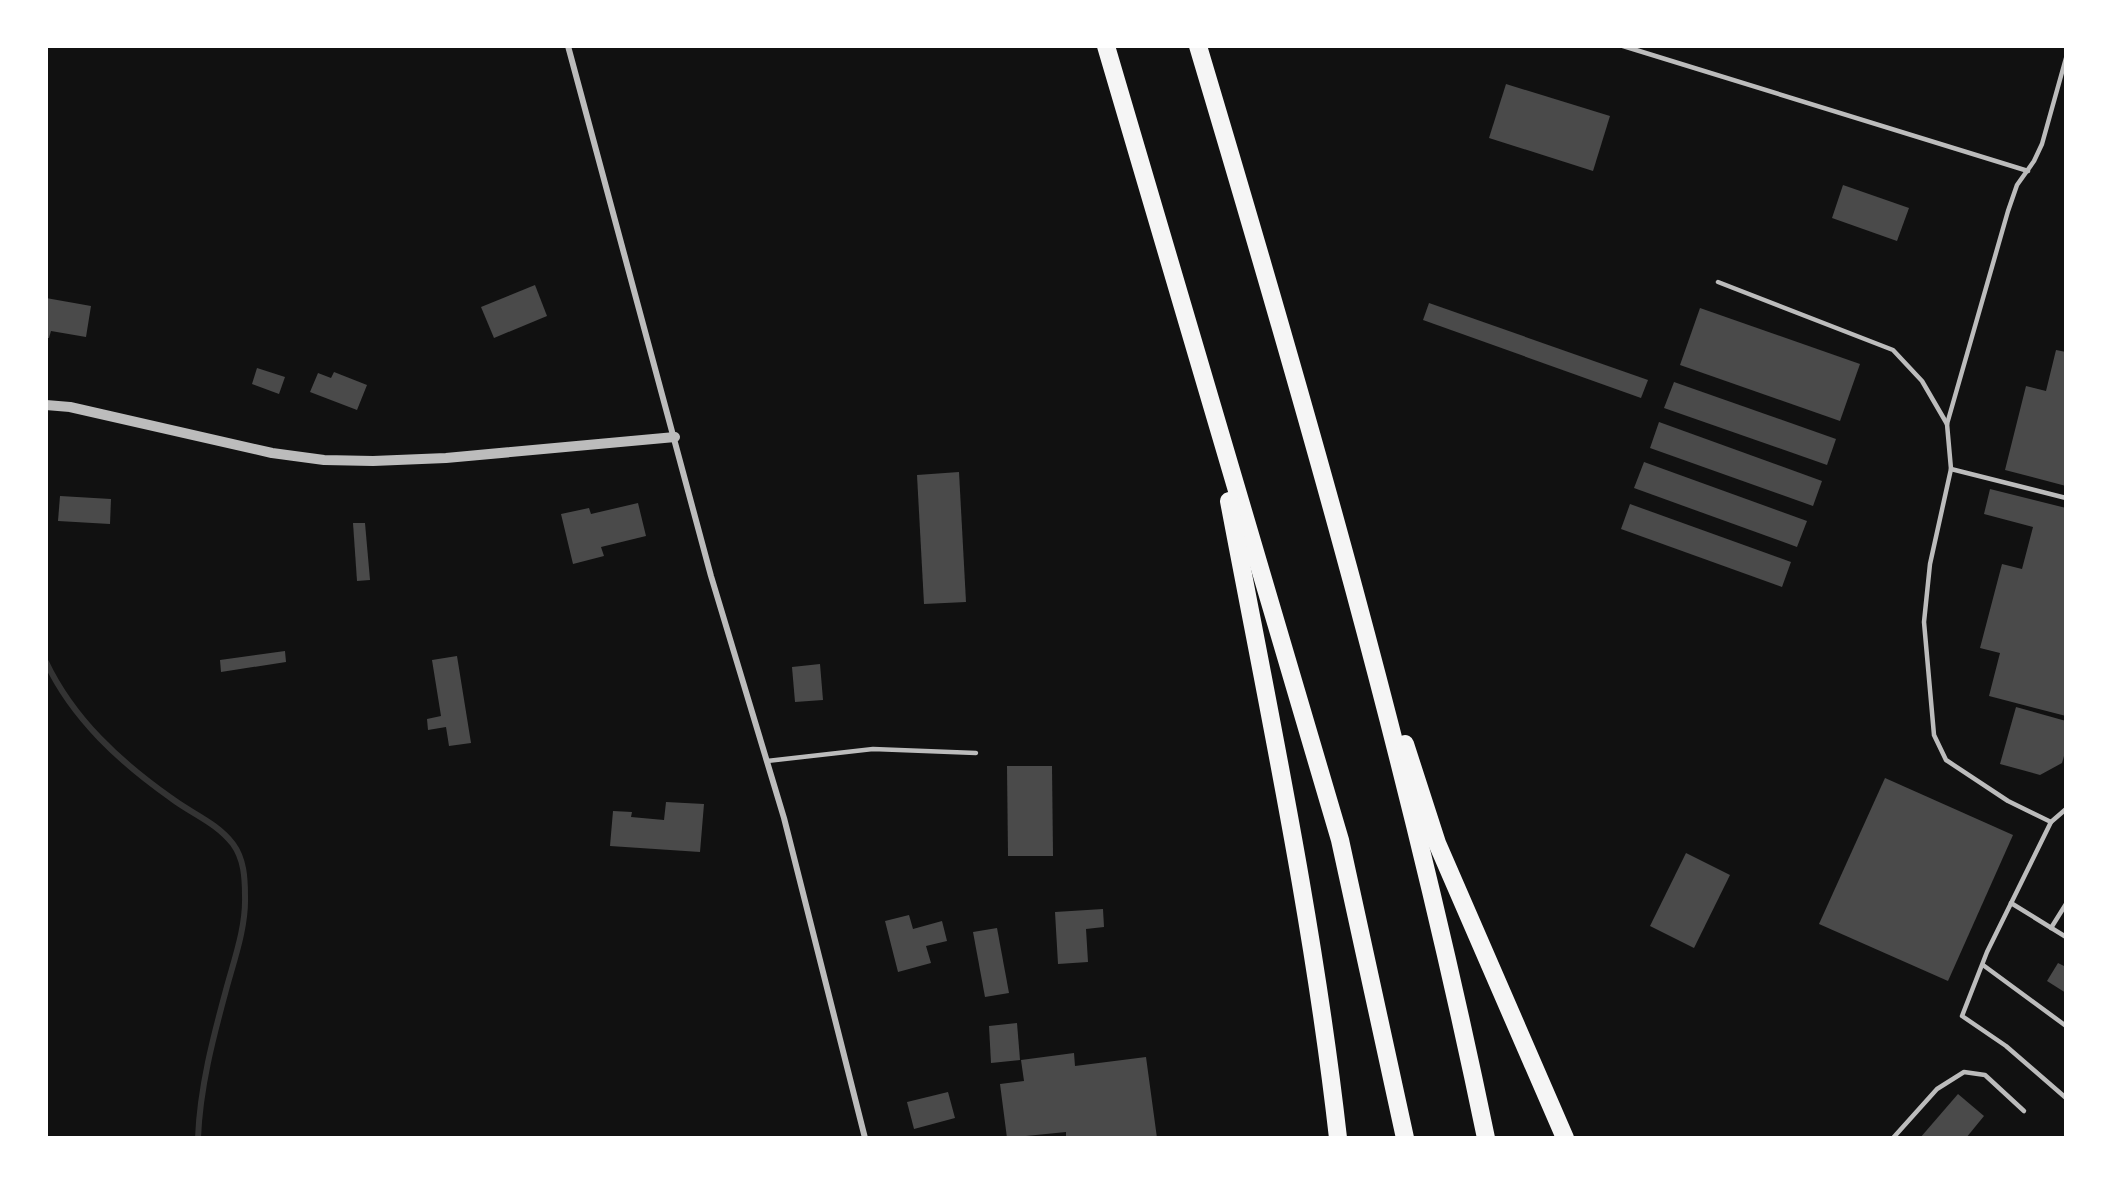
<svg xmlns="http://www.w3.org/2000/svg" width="2112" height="1184" font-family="Lato,sans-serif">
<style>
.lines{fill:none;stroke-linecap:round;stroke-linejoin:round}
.stream{stroke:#333;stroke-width:6}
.building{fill:#4a4a4a}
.service{stroke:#bcbcbc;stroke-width:4.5}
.minor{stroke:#bcbcbc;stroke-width:6}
.tertiary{stroke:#bcbcbc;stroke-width:10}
.motorway{stroke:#f5f5f5;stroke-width:18}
</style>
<rect width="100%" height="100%" fill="#111"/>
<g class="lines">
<!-- stream -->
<path class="stream" d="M46 662C73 719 120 762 171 798 192 814 216 822 233 844 244 859 245 878 245 896 246 928 234 960 226 990 213 1038 200 1087 198 1138"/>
</g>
<!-- building -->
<g class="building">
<path d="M1506 84 1610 116 1593 171 1489 138Z"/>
<path d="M1843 185 1909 208 1897 241 1832 218Z"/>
<path d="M535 285 547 316 494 338 481 307Z"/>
<path d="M46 298 91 306 86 337 51 331 49 338H46Z"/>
<path d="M1429 303 1648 380 1641 398 1423 320Z"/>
<path d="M1700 308 1860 364 1840 421 1680 365Z"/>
<path d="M2056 350 2066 352V486L2005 470 2026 386 2046 391Z"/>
<path d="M257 368 285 377 279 394 252 384Z"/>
<path d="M334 372 367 385 357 410 310 392 318 373 331 378Z"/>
<path d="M1674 382 1836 439 1827 465 1664 408Z"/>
<path d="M1659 422 1822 481 1813 506 1650 448Z"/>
<path d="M1644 462 1807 521 1797 547 1634 488Z"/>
<path d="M959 472 966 602 924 604 917 475Z"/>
<path d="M1990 489 2066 508V716L1989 696 2000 653 1980 648 2002 564 2022 569 2033 527 1984 514Z"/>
<path d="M60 496 111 499 110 524 58 521Z"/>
<path d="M638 503 646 536 601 547 604 556 573 564 561 514 589 508 591 514Z"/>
<path d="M1630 504 1791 562 1782 587 1621 529Z"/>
<path d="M353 523H365L370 580 357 581Z"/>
<path d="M285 651 286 662 221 672 220 660Z"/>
<path d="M457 656 471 743 449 746 446 727 428 730 427 719 441 716 432 660Z"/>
<path d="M820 664 823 700 795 702 792 667Z"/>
<path d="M2016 707 2066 721V749L2062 763 2040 775 2000 764Z"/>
<path d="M1007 766H1052L1053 856H1008Z"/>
<path d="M1885 778 2013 835 1948 981 1819 924Z"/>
<path d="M666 802 704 804 700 852 610 846 613 811 632 812 631 817 664 820Z"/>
<path d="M1686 853 1730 875 1694 948 1650 926Z"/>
<path d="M1103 909 1104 927 1086 929 1088 962 1058 964 1055 912Z"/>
<path d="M909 915 913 929 942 921 947 941 926 946 931 963 898 972 885 921Z"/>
<path d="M997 928 1009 993 985 997 973 932Z"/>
<path d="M2058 963 2066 967V993L2047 981Z"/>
<path d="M1017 1023 1020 1060 991 1063 989 1026Z"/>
<path d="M1074 1053 1075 1066 1146 1057 1157 1138H1066V1132L1007 1138 1000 1084 1024 1081 1021 1060Z"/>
<path d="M948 1092 955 1118 914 1129 907 1102Z"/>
<path d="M1958 1094 1984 1116 1966 1138H1920Z"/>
</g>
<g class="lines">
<!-- service -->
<g class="service">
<path d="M1623 46 2028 171"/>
<path d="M1718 282 1893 350 1922 381 1947 424"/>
<path d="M1951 469 2066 498"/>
<path d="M767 761 873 749 976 753"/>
<path d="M2066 809 2051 822 1987 952 1962 1016 2006 1046 2066 1098"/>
<path d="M2051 822 2008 801 1946 760 1934 735 1924 622 1930 564 1951 469 1947 424 2008 211 2017 185 2034 161 2042 144 2066 58"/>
<path d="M2011 903 2066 937"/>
<path d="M2051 928 2066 904"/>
<path d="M1983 965 2066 1026"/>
<path d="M1893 1138 1937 1089 1964 1072 1985 1075 2024 1111"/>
</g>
<!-- minor -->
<path class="minor" d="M568 46 711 576 784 818 865 1138"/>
<!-- tertiary -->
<path class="tertiary" d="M46 405 70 407 272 453 324 460 373 461 446 458 675 437"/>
<!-- motorway -->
<g class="motorway">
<path d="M1106 46 1340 840 1405 1138"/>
<path d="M1198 46C1306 407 1410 769 1486 1138"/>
<path d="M1229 501C1269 713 1314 924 1338 1138"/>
<path d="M1405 744 1437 843 1565 1138"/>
</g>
</g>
<!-- border -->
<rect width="2112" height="1184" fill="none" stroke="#ffffff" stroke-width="96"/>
</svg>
